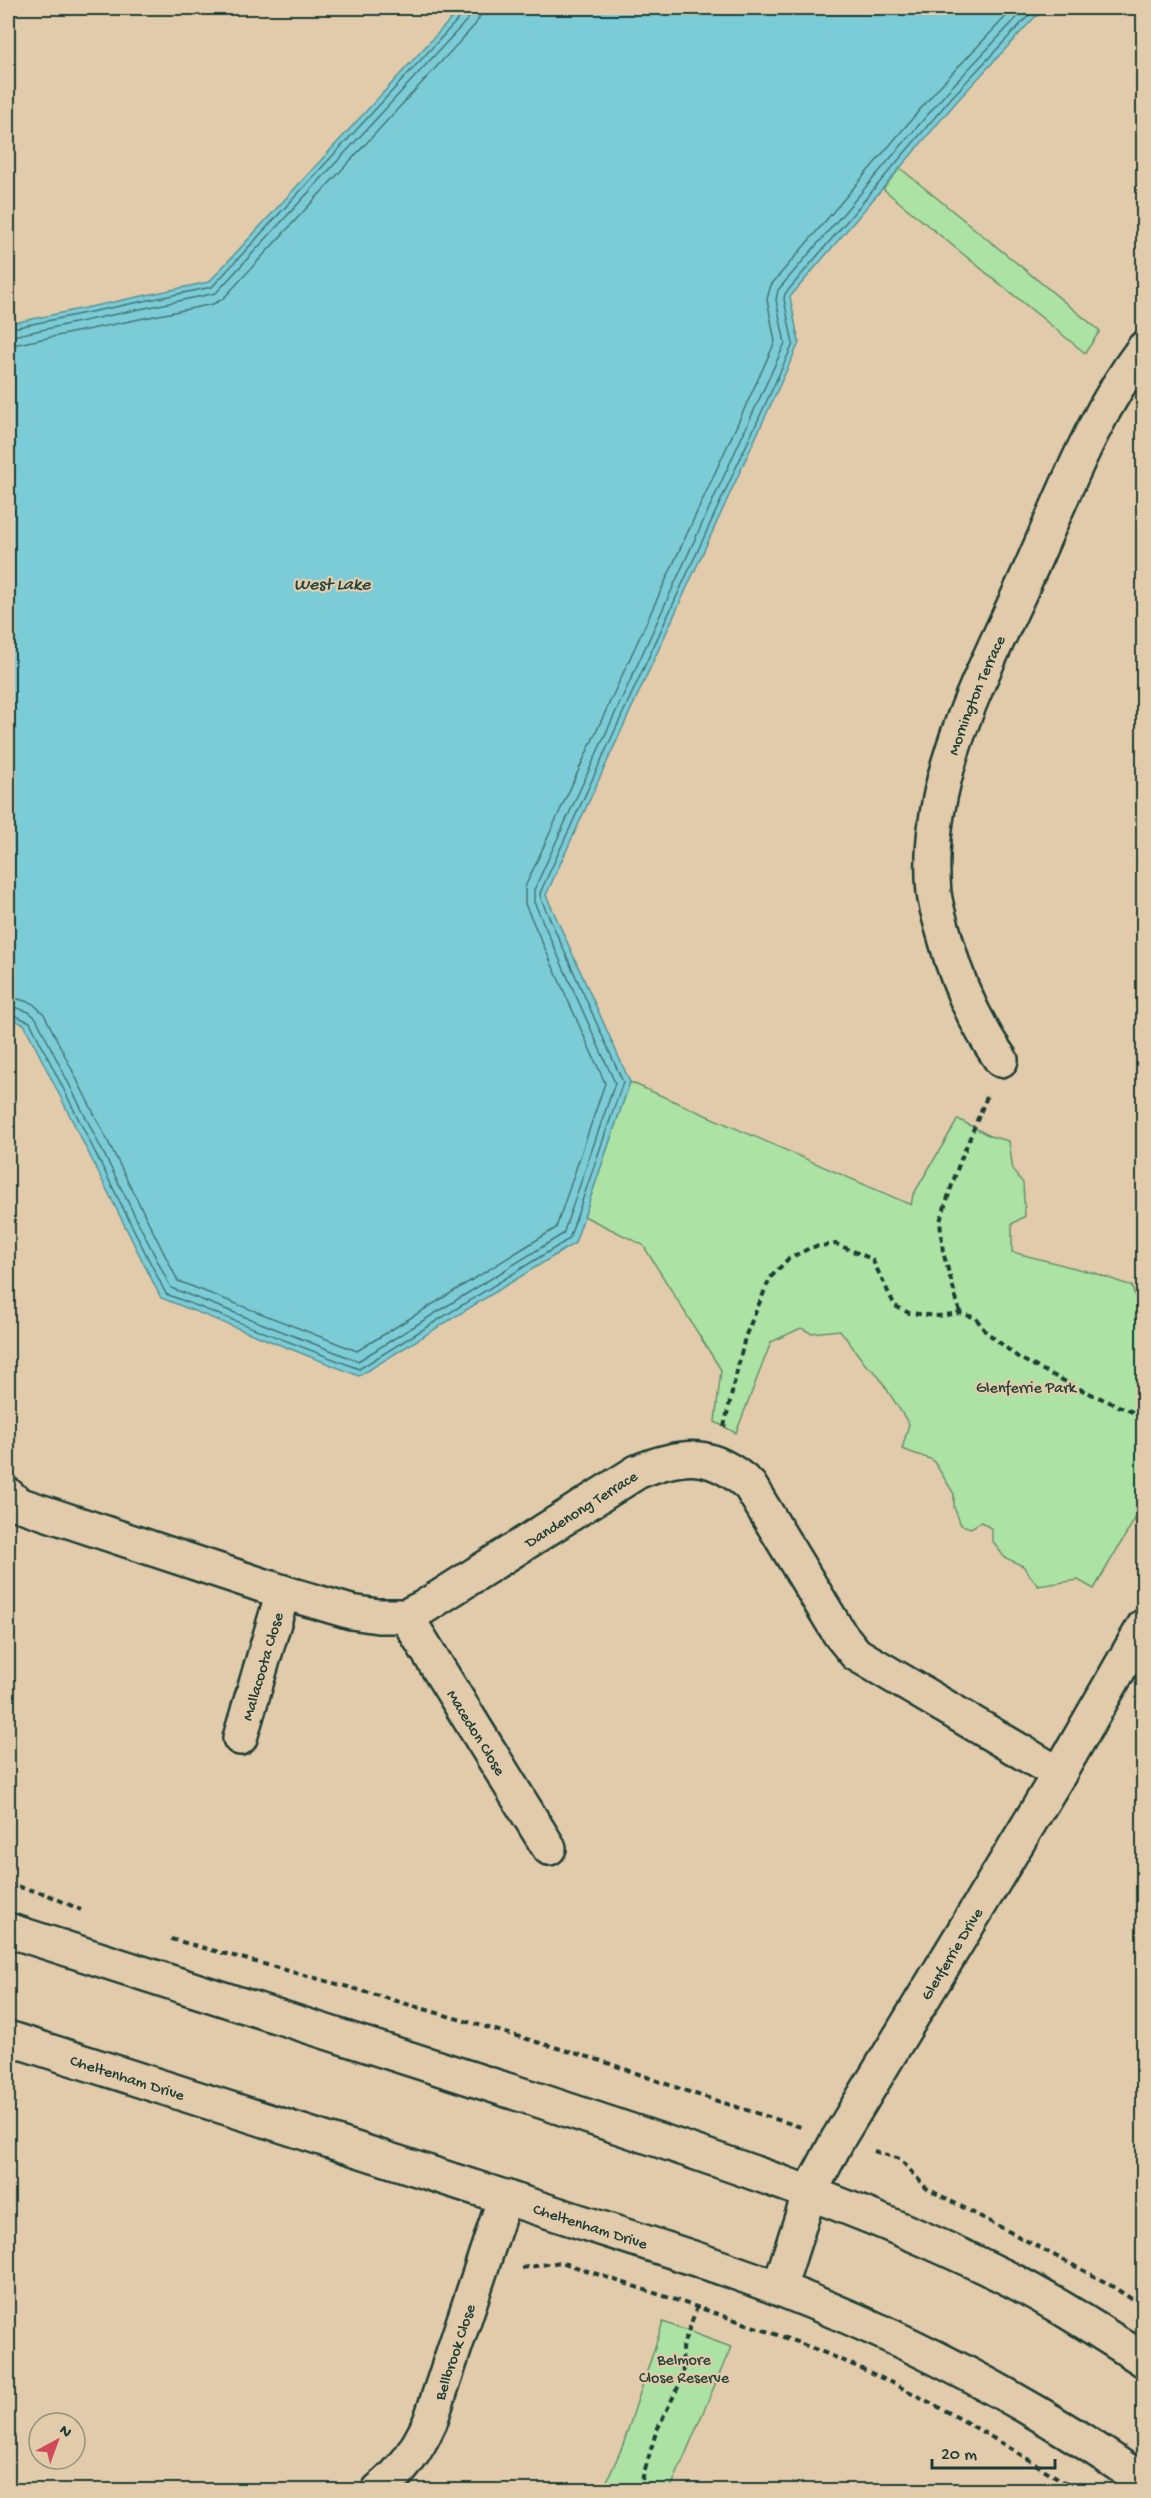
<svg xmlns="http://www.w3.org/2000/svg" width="1151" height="2498" font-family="'Gochi Hand',sans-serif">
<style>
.green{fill:#ace2a4;stroke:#66906c;stroke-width:1.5}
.water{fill:#7cccd7;stroke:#579396;stroke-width:1.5}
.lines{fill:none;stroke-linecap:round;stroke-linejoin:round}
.shore{stroke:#447675;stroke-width:1.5}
.street-casing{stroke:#1f3d34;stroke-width:38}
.secondary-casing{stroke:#1f3d34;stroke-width:38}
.path{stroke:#1f3d34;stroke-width:4;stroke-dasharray:6 4.5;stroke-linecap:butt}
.street{stroke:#e2cbab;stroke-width:33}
.secondary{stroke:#e2cbab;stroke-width:33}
.labels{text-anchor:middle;stroke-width:4.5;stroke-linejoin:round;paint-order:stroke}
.street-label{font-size:16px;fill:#1f3d34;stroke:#e2cbab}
.park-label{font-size:16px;fill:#26453a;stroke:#e2cbab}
.water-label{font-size:18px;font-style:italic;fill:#24443c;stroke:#e2cbab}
</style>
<rect width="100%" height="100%" fill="#e2cbab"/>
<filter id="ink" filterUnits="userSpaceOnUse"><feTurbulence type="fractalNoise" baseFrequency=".0167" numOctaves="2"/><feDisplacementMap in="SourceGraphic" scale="12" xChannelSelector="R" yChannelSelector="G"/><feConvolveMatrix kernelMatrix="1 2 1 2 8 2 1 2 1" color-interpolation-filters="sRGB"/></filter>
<g filter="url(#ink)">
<!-- green -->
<g class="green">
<path d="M900 168 1100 331 1085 353 883 189Z"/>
<path d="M630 1082 911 1205 913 1195 958 1119 990 1136 1009 1141 1013 1171 1023 1183 1025 1216 1012 1224V1252L1094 1273 1132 1286 1138 1307 1143 1309V1505L1094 1589 1078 1580 1038 1586 1023 1566 1004 1557 992 1540V1529L981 1522 971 1528 961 1525 954 1507V1494L933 1460 902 1449 909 1424 877 1374 865 1364 840 1330 811 1333 801 1328 771 1342 736 1433 715 1422 721 1370 643 1245 584 1216Z"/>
<path d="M663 2322 731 2347 670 2490H603L623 2445Z"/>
</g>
<!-- water -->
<path class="water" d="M461 8H1050L1035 17 957 101 790 297 799 343 546 895 630 1082 575 1243 359 1376 161 1298 24 1024 8 1018V324L209 282Z"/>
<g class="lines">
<!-- shore -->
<g class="shore">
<path d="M8 329 212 287 463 14 465 8"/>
<path d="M8 337 216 293 468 19 472 8"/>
<path d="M8 346 213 304 223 299 475 25 480 16 481 8"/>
<path d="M8 996 32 1003 44 1014 178 1281 357 1351 556 1228 605 1083 525 904V887L775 342 767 299 771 285 940 86 1014 8"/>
<path d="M8 1005 29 1012 36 1018 171 1288 358 1361 563 1234 615 1083 534 902V890L785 343 776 300 778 290 947 92 1026 8"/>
<path d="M8 1013 30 1022 166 1294 359 1369 569 1239 623 1082 541 899 540 893 793 344 784 299 785 294 952 97 1031 13 1039 8"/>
</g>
<defs>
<g id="street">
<path id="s1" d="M1001 1060C975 1023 958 985 946 941 942 926 936 909 934 893 923 777 985 671 1030 570 1064 494 1093 415 1144 348"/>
<path id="s2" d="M8 1495 18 1504 283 1592 351 1612 378 1616H406L424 1607 637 1472C683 1453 712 1451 750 1486L839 1633 856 1654 1059 1774"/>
<path id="s3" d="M406 1616 549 1848"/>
<path id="s4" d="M240 1738 283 1592"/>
<path id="s5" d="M779 2288 810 2192 838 2139 1059 1774 1144 1626"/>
<path id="s6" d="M379 2490C403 2471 417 2450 430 2422L505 2197"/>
</g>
<g id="secondary">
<path d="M8 1930C184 1986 361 2043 538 2100 691 2151 845 2199 991 2270 1044 2295 1094 2328 1144 2360"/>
<path id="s7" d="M8 2038C183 2094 360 2150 535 2207 617 2234 700 2258 780 2289 909 2339 1031 2402 1144 2482"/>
</g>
</defs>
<!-- street casing -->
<use href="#street" class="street-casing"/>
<!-- secondary casing -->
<use href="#secondary" class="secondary-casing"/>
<!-- path -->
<g class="path">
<path d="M960 1312 943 1252 940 1221 959 1164 988 1094"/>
<path d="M724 1427 745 1337 770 1278 788 1259 812 1247 836 1244 872 1259 895 1306 909 1313 938 1316 960 1313 976 1318 985 1331 1019 1358 1082 1390 1144 1417"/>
<path d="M8 1884 46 1894 81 1910"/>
<path d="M171 1939 352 1988 602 2061 692 2093 801 2127"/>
<path d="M874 2151 900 2159 926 2188 1107 2283 1144 2307"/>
<path d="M522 2268 561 2262C643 2290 726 2315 807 2346 902 2382 992 2435 1076 2490"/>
<path d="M639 2490 656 2432 683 2377 682 2348 697 2307"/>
</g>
<!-- street -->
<use href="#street" class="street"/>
<!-- secondary -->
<use href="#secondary" class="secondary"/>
</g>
</g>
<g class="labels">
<!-- street labels -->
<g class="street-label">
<text dy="6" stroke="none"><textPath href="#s1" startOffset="386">Mornington Terrace</textPath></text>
<text dy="6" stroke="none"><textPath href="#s2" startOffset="624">Dandenong Terrace</textPath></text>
<text dy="6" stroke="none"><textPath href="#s4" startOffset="75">Mallacoota Close</textPath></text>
<text dy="6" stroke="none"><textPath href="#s3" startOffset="136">Macedon Close</textPath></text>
<text dy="6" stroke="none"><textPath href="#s5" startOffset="378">Glenferrie Drive</textPath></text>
<text dy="6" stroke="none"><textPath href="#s7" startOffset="126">Cheltenham Drive</textPath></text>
<text dy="6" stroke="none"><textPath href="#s7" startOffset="612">Cheltenham Drive</textPath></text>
<text dy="6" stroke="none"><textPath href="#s6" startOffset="160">Bellbrook Close</textPath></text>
</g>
<!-- park labels -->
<g class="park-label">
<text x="1026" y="1392">Glenferrie Park</text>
<text x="684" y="2364">Belmore<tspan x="684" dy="18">Close Reserve</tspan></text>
</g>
<!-- water labels -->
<g class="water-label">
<text x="332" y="589">West Lake</text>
</g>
</g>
<!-- margin -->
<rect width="1151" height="2498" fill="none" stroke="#e2cbab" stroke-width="30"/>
<rect x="15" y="15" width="1121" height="2468" fill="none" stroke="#1f3d34" stroke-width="2" filter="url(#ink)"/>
<!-- north arrow -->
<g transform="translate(57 2441) rotate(41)"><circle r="28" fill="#e2cbab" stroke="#94927b" stroke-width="1.5"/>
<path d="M0-4.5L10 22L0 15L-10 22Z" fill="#d1495b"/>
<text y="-9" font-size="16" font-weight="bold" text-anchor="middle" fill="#1f3d34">N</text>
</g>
<!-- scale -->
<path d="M932 2459v9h123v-9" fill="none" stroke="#1f3d34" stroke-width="3"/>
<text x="941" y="2459" font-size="18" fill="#1f3d34" stroke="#e2cbab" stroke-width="4.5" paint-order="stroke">20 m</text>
</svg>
